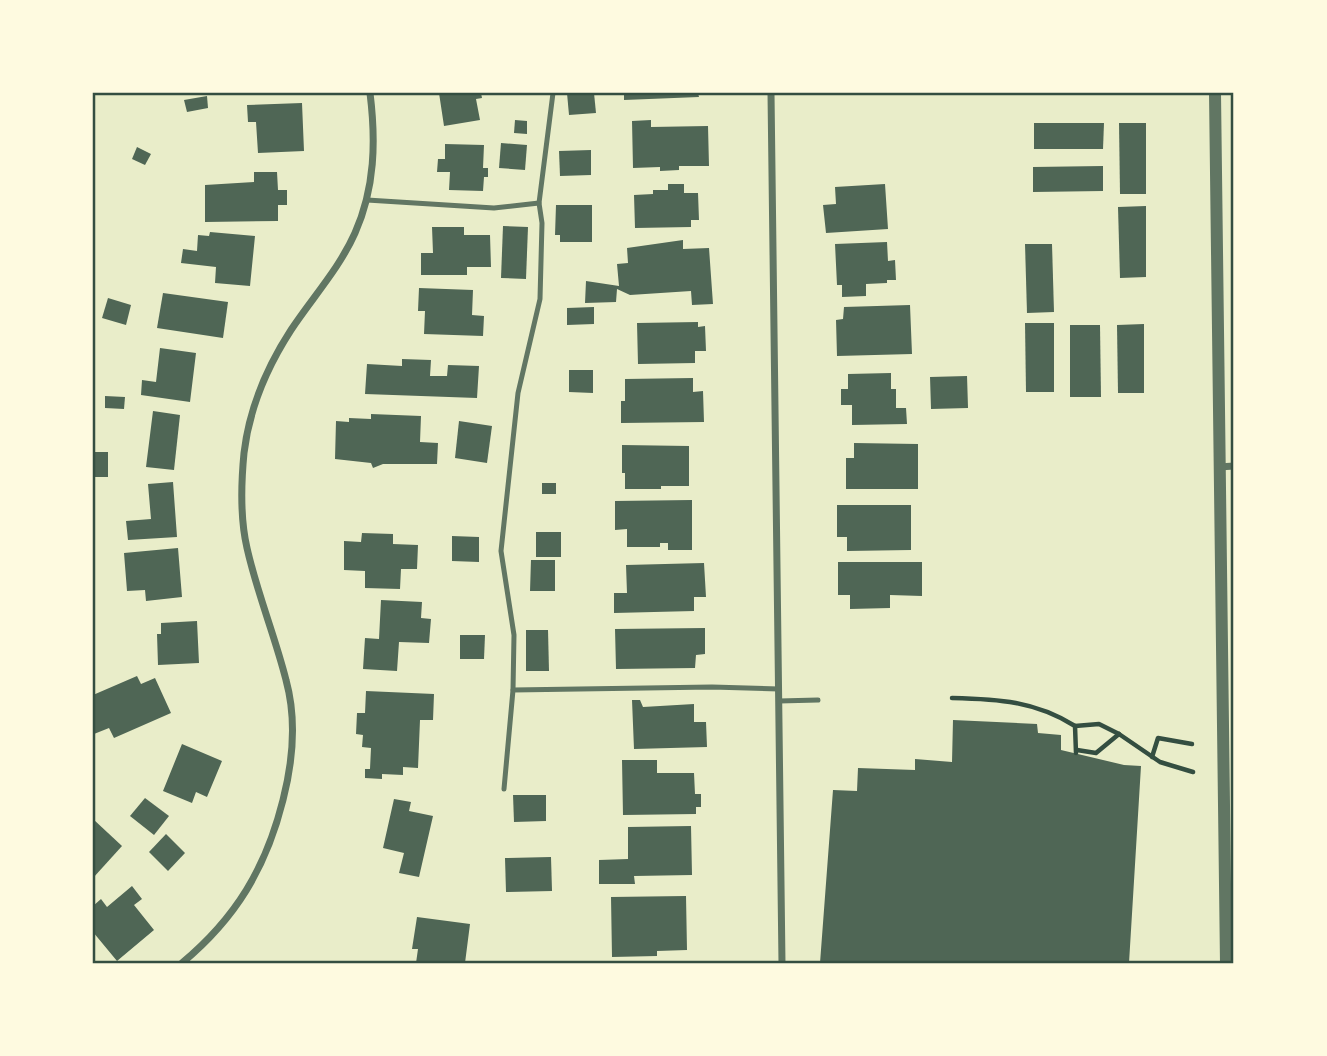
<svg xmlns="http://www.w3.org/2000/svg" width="1327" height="1056" font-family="Arial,sans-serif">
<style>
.building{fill:#4f6655}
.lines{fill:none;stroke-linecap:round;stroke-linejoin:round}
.path{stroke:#344e41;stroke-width:4.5}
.service{stroke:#617663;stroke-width:5}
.minor{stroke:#617663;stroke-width:7}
.tertiary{stroke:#617663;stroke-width:12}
.neatline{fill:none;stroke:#344e41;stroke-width:2.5}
</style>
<rect width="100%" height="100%" fill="#e9edc9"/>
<!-- building -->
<g class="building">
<path d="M439 93H481L482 98 476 99 480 120 444 126Z"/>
<path d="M567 93H594L596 113 569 115Z"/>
<path d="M624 93H698L699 97 624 100Z"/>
<path d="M207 96 208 108 187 112 184 100Z"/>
<path d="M302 103 304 151 258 153 256 122H248L247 105Z"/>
<path d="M515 120 527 121V134L514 133Z"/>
<path d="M651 120V127L708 126 709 166H679V170L660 171V167L633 168 632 121Z"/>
<path d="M1034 123H1104L1103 149H1034Z"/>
<path d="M1119 123H1146V194H1120Z"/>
<path d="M501 143 527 145 525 170 499 168Z"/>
<path d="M445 144 484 145 483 168H488V177H484L483 191 449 190 450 172H437L438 159H445Z"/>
<path d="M137 147 151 154 145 165 132 159Z"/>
<path d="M591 150V175L560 176 559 151Z"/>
<path d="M1103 166V191L1033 192V167Z"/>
<path d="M254 172H277L278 190H287V205H278V221L205 222V185L254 182Z"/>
<path d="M668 184H684V193H698L699 220H691V227L635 228 634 195 653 194V190H668Z"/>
<path d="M885 184 888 229 826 233 823 205 836 204 835 187Z"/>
<path d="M556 205H592V242H560V235H555Z"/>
<path d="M1146 206V277L1120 278 1118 207Z"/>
<path d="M503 226 528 227 526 279 501 278Z"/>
<path d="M432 227H464V235H490L491 267H467V275H421V253H433Z"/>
<path d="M210 232 255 236 250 286 215 283 216 267 181 263 183 249 197 251 198 235 209 236Z"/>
<path d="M683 240V249L709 248 713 304 692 305 691 291 630 295 617 289 616 302 585 303 586 281 619 286 617 264 628 263 627 248Z"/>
<path d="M887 242 888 261 895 260 896 280H887V283L866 284V296L842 297V285H837L835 244Z"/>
<path d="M1025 244H1052L1054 312 1027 313Z"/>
<path d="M419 288 473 290 472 315 484 316 483 336 424 334 425 311H418Z"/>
<path d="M163 293 228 302 223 338 157 328Z"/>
<path d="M108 298 131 305 126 325 102 318Z"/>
<path d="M910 305 912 354 837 356 836 320 843 319 844 307Z"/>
<path d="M594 307V324L567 325V308Z"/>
<path d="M698 322V327L705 326 706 351H695V363L638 364 637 323Z"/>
<path d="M1025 323H1054V392H1026Z"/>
<path d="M1144 324V393H1118L1117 325Z"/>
<path d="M1070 325H1100L1101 397H1070Z"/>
<path d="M160 348 196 353 190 402 141 395 142 380 156 382Z"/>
<path d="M402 359 431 360 430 376H447L448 365 479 366 477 398 365 394 367 364 402 366Z"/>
<path d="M569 370H593V393L569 392Z"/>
<path d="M891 373V389H896V408H906L907 424 852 425V405H841V389H848V374Z"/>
<path d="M967 376 968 408 931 409 930 377Z"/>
<path d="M693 378V392L703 391 704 422 621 423V401H625V379Z"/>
<path d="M105 396 125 397 124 409 105 408Z"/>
<path d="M153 411 180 415 174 470 146 467Z"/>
<path d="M371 414 421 416 420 442 438 443 437 464H383L373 468 371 463 335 459 336 421 349 422V418L371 419Z"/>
<path d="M459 421 492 426 487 463 455 458Z"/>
<path d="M854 443 918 444V489H846V458H854Z"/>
<path d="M622 445 689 446V486H661V489H625V473H622Z"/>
<rect x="93" y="452" width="15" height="25"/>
<path d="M173 482 177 537 128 540 126 521 151 519 148 484Z"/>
<rect x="542" y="483" width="14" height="11"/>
<path d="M692 500V550H668V543H660V547H627V529L615 530V501Z"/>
<path d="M837 505H911V550L847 551V537H837Z"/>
<rect x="536" y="532" width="25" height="25"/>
<path d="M362 533 393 534V544L418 545 417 569H401L400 589 365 588V571L344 570V541L361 542Z"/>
<path d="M452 536 479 537V562L452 561Z"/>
<path d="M178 548 182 597 146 601 145 590 127 591 124 553Z"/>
<path d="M531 560H555V591H530Z"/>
<path d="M838 562H922V596L890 595V608L850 609V595H838Z"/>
<path d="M704 563 706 597H694V611L614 613V593H627L626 565Z"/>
<path d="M381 600 422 602 421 618 431 619 429 643 399 642 397 671 363 669 365 638 379 639Z"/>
<path d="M197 621 199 663 158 665 157 634H161V623Z"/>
<path d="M705 628V654L696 655 695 668 616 669 615 629Z"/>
<path d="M526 630H548L549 671H526Z"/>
<path d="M460 635H485L484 659H460Z"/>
<path d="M137 676 141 684 155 678 171 713 114 738 109 728 94 734 93 695Z"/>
<path d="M366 691 434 694 433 720H420L418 768 403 767V775L382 774V779L365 778V769H370L371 748 362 747 363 735 356 734 357 713H365Z"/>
<path d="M632 700H640L643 707 694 704V722H706L707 747 634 749Z"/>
<path d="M953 720 1037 724 1038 733 1061 735V750L1124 765 1141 766 1129 963H820L833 790 857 791 858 768 915 770V759L952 762Z"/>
<path d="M182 744 222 761 207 797 196 792 192 803 163 791Z"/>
<path d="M622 760H657V773H694L695 794H701V807H696V814L623 815Z"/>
<path d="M513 795H546V821L514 822Z"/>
<path d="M145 798 169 816 154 835 130 816Z"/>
<path d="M394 799 411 802 409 811 433 816 419 877 399 873 404 853 383 848Z"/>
<path d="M93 819 122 846 93 878Z"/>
<path d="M691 826 692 875 634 876 635 884H599V860L628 859V827Z"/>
<path d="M166 834 185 853 168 871 149 852Z"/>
<path d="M551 857 552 891 506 892 505 858Z"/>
<path d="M132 886 142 899 134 905 154 930 117 961 93 932V906L101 899 107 907Z"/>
<path d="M686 896 687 950 657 951V956L612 957 611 897Z"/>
<path d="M417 917 470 924 465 963H416L418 949H412Z"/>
</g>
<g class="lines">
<!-- path -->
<g class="path">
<path d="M952 698C998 699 1035 701 1075 726L1076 753"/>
<path d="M1075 726 1099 724 1119 734 1160 762 1193 772"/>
<path d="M1077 750 1096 753 1119 734"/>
<path d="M1152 757 1158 738 1192 744"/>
</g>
<!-- service -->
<g class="service">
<path d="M367 200 494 208 539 203"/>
<path d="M513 690 514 635 501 551 518 393 540 299 542 223 539 203 553 93"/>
<path d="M779 701 818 700"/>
<path d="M504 789 513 690 712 687 779 689"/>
</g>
<!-- minor -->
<g class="minor">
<path d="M771 93 782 963"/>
<path d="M1219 467 1234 466"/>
<path d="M182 963C236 918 266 868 283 800 293 761 297 720 286 680 275 636 257 593 247 548 240 518 241 484 244 453 249 410 267 367 291 330 312 298 339 269 355 233 375 188 376 141 370 93"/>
</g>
<!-- tertiary -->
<path class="tertiary" d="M1215 93 1226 963"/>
</g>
<!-- border -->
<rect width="1327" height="1056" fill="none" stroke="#fefae0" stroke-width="189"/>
<rect x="94" y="94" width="1138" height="868" class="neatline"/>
</svg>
